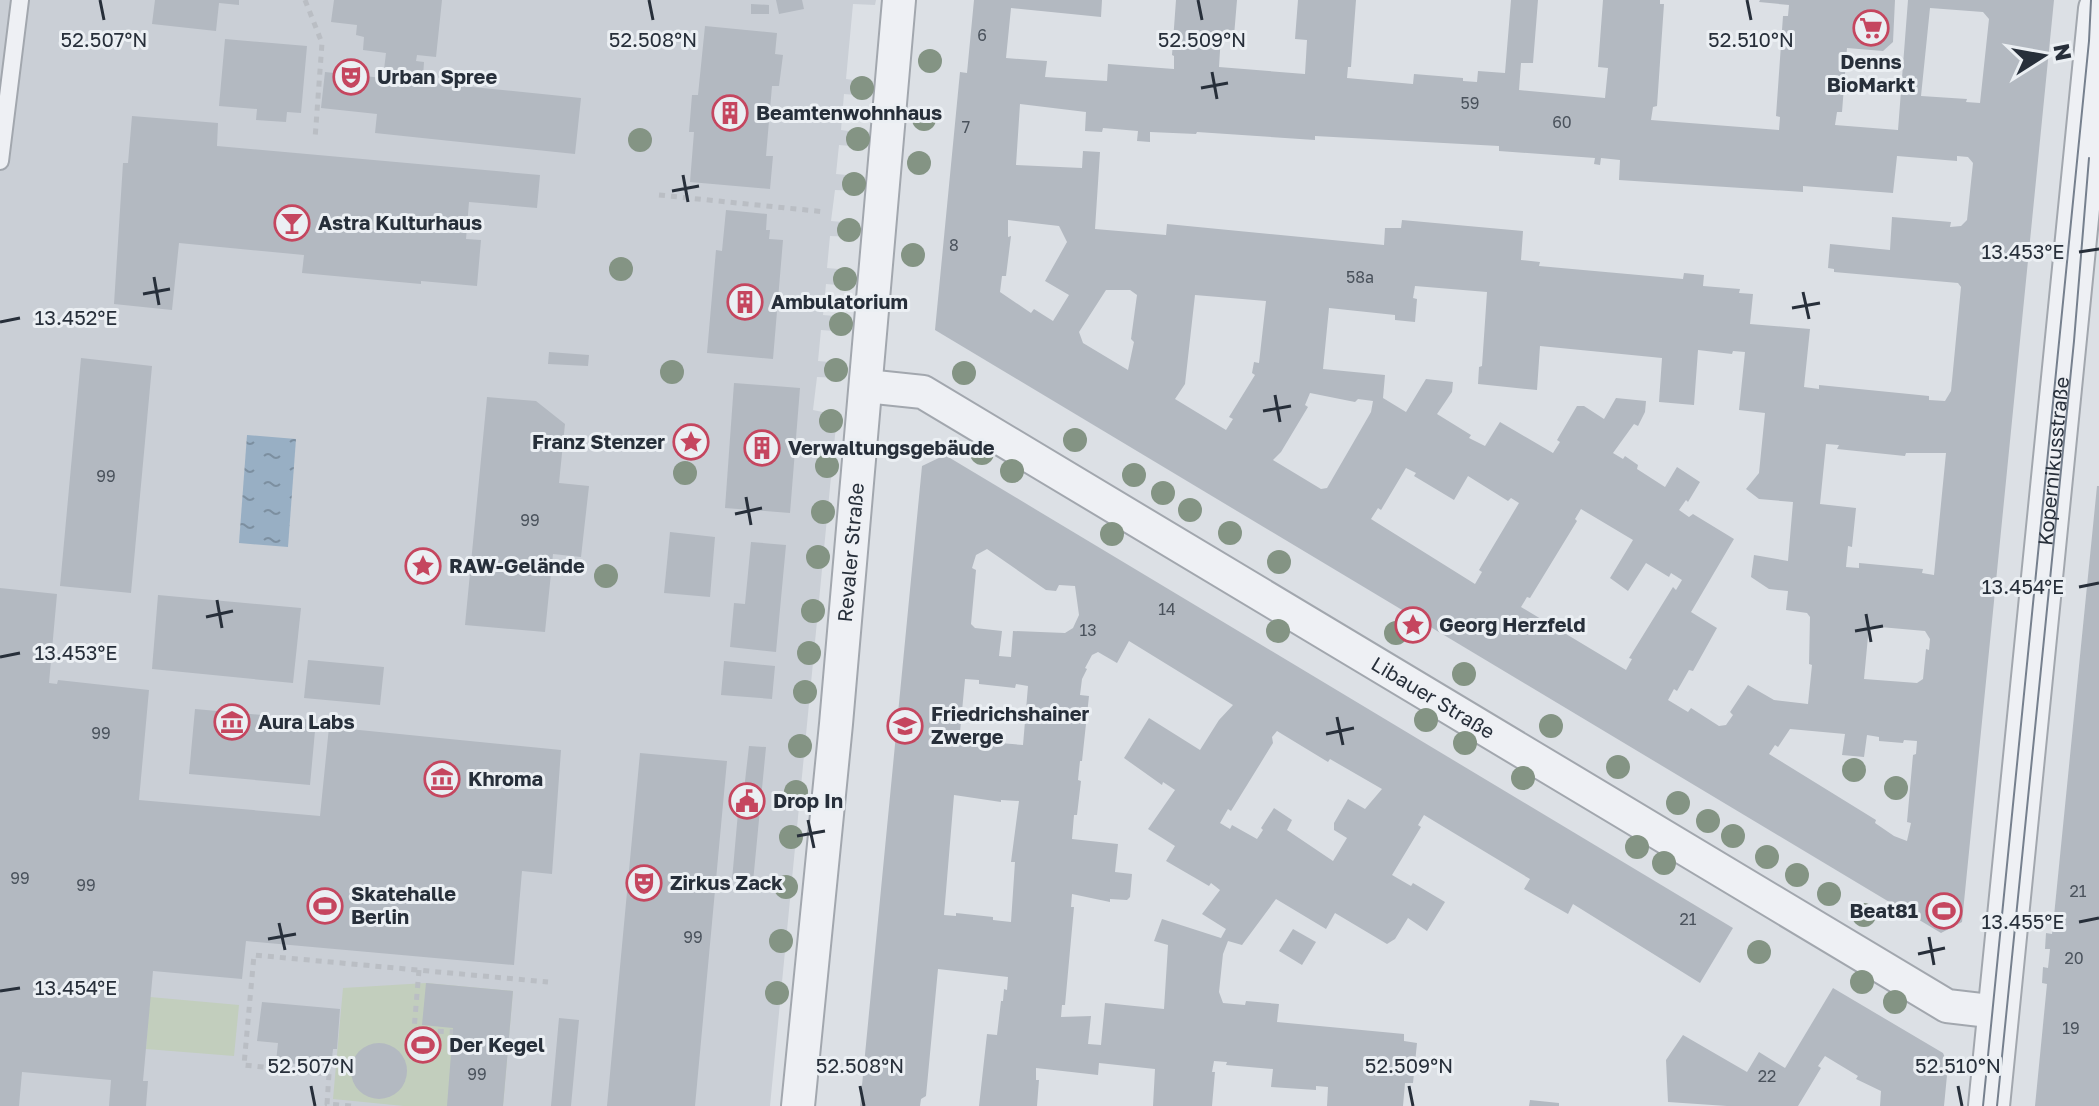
<svg xmlns="http://www.w3.org/2000/svg" width="2099" height="1106" font-family="'Golos Text',sans-serif">
<style>
.built{fill:#cacfd6}
.park{fill:#c2cebd}
.water{fill:url(#water-ripples)}
.building{fill:#b3b9c1;fill-rule:evenodd}
.lines{fill:none;stroke-linecap:round;stroke-linejoin:round}
.service-casing{stroke:#a2a7ae;stroke-width:20}
.minor-casing{stroke:#a2a7ae;stroke-width:36}
.tertiary-casing{stroke:#a2a7ae;stroke-width:44}
.path{stroke:#babec4;stroke-width:5;stroke-dasharray:6 6;stroke-linecap:butt}
.service{stroke:#eef0f4;stroke-width:16}
.minor{stroke:#eef0f4;stroke-width:32}
.tertiary{stroke:#eef0f4;stroke-width:40}
.tram{stroke:#76808e;stroke-width:2}
.tree{fill:#849484}
.ticks{fill:none;stroke:#272f3a;stroke-width:3}
.labels{text-anchor:middle;stroke-width:6;stroke-linejoin:round;paint-order:stroke}
.number-label{font-size:16px;fill:#4a525c}
.poi-label{font-size:20px;font-weight:bold;fill:#272f3a;stroke:#ebeff3;text-anchor:start}
.street-label{font-size:20px;fill:#272f3a;stroke:#ebeff3}
.ticks-label{font-size:20px;text-anchor:middle;fill:#272f3a;stroke:#ebeff3;stroke-width:6;stroke-linejoin:round;paint-order:stroke}
</style>
<defs>
<pattern id="water-ripples" width="26" height="14" patternUnits="userSpaceOnUse" patternTransform="scale(2)"><rect width="26" height="14" fill="#98afc4"/><path d="M2 4q2-2 4 0t4 0M15 11q2-2 4 0t4 0" fill="none" stroke="#7c8fa0"/></pattern>
</defs>
<rect width="100%" height="100%" fill="#dce0e5"/>
<!-- built -->
<path class="built" d="M0 0H876L875 5 853 4 846 79 868 82 867 96 844 94 841 130 864 133 862 147 839 145 836 174 859 176 858 191 835 190 831 221 855 223 854 237 830 236 827 268 850 270 849 286 826 284 823 315 846 317 845 332 821 330 818 361 841 363 840 378 817 377 813 410 837 415 770 1106H0Z"/>
<!-- park -->
<g class="park">
<path d="M426 983 513 991 503 1106H404L333 1099 343 988Z"/>
<path d="M150 997 239 1005 234 1056 146 1049Z"/>
</g>
<!-- water -->
<path class="water" d="M247 435 296 439 288 547 239 543Z"/>
<!-- building -->
<g class="building">
<path d="M155 0H239V5L219 3 216 31 152 24Z"/>
<path d="M334 0H442L436 57 417 55 416 61 424 62 423 77 414 75 413 81 581 98 575 154 375 133 377 114 321 108 325 72 383 78 386 53 363 50 364 37 356 35 357 25 331 22Z"/>
<path d="M776 0H802L804 9 779 14Z"/>
<path d="M974 0H1102L1101 17 1011 8 1006 58 1047 61 1045 77 1107 81 1108 64 1174 69V56L1172 55 1176 0H1237L1234 36 1221 35 1219 67 1305 74 1307 40 1295 39 1298 0H1356L1351 67H1348L1347 78 1413 84 1414 74 1463 78V81L1477 82 1478 71 1505 73 1511 0H1538L1533 63H1521L1519 90 1605 98 1608 68 1598 67 1603 0H1660V4H1664L1657 106 1653 107 1651 120 1779 130 1780 117 1776 116 1783 16H1788L1789 5 1759 2 1760 0H1895L1893 42 1883 51 1847 48 1842 112H1837L1835 125 1898 130 1908 0H2054L1962 922 1941 933 935 330 960 72 967 73ZM1930 8 1983 12 1989 19 1980 103 1966 102 1967 99 1921 96ZM1020 104 1086 112 1085 131 1102 132 1103 128 1138 131 1137 141 1150 142V132L1196 134 1197 132 1315 140V136L1499 146V151L1595 158 1594 164 1600 165 1601 158 1620 160 1619 180 1803 192V186L1893 193 1897 156 1957 161V156L1968 157 1973 163 1967 220 1961 226 1950 227 1951 222 1892 217 1890 250 1830 244 1828 268 1834 269V272L1958 283 1961 287 1951 391 1945 401 1929 400V396L1819 385V389L1804 387 1810 329 1750 324 1753 294 1739 293 1740 289 1703 286 1704 275 1684 273 1683 279 1539 266 1540 262 1521 260 1523 231 1402 220 1401 228H1385L1384 245 1167 224 1166 235 1095 229 1100 152 1083 151 1082 168 1016 165ZM1008 220 1059 226 1067 242 1045 281 1069 295 1053 321 1034 309 1031 313 1000 292 1002 276H1006L1011 236 1008 237ZM1415 286 1487 292 1482 366 1479 367 1478 384 1537 390 1540 346 1662 358 1659 402 1694 405 1698 350 1732 354 1733 351 1745 352 1739 410 1765 413 1759 473 1746 489 1759 499 1793 502 1788 561 1754 555 1751 577 1769 589 1788 591 1786 610 1807 613 1810 617 1809 664 1812 665 1808 704 1774 700 1748 685 1730 712 1733 715 1726 725 1719 726 1691 708 1688 712 1668 700 1674 689 1677 691 1689 670 1693 671 1717 628 1691 612 1734 539 1693 514 1689 517 1679 510 1686 500 1688 502 1700 482 1677 467 1665 487 1637 469 1638 465 1625 456 1623 459 1613 453 1634 424 1638 426 1645 412 1646 401 1616 398 1604 419 1584 406H1577L1557 440 1560 442 1553 453 1500 422 1485 446 1469 438 1471 435 1437 414 1452 392 1453 382 1426 379 1406 412 1383 398 1385 375 1323 369 1329 308 1395 315V320L1415 322 1417 299 1413 298ZM1106 290H1130L1137 295 1131 339 1134 342 1128 370 1083 343 1079 332ZM1195 295 1266 301 1259 363 1254 362 1252 373 1255 375 1229 417 1233 419 1226 430 1175 399 1185 384ZM1310 393 1355 402 1358 399 1373 401 1371 412 1327 488 1321 489 1273 460 1281 452 1308 407 1305 405ZM1826 444 1839 445 1837 449 1905 456 1906 453H1946L1934 575 1922 573 1923 569 1859 563V568L1846 567 1848 546 1852 547 1856 508 1820 504ZM1406 468 1416 473 1414 476 1454 500 1468 476 1508 501 1511 498 1519 503 1479 570 1482 572 1475 584 1371 519 1378 508 1381 510ZM1581 509 1633 540 1610 578 1628 591 1646 563 1669 577 1671 573 1682 580 1676 590 1673 587 1629 658 1632 659 1626 670 1521 607 1527 597 1530 598 1577 521 1575 519ZM1869 626 1925 631 1930 639 1929 650 1926 649 1923 679 1917 683 1864 679ZM1790 729 1845 734 1842 755 1864 757 1867 735 1879 737V741L1903 743 1904 740 1917 741 1916 754 1913 755 1907 822 1911 823 1907 841 1894 836 1875 823 1876 820 1769 754 1775 745 1778 747Z"/>
<path d="M751 4 769 5V14H751Z"/>
<path d="M705 26 777 33 775 54 783 55 779 86H772L766 156H773L770 189 690 182 694 132H689L692 95H698Z"/>
<path d="M225 39 307 46 301 113 287 112 286 122 256 120 257 109 219 106Z"/>
<path d="M132 116 218 123 217 146 540 175 537 208 469 202 466 239 481 240 477 286 421 281V284L302 273 304 255 179 243 172 310 114 304 123 163H128Z"/>
<path d="M726 210 767 214 766 230H770L769 239 783 240 773 359 707 353 716 250 722 251Z"/>
<path d="M549 352 589 355 588 366 548 364Z"/>
<path d="M81 358 152 366 131 593 60 586Z"/>
<path d="M734 383 800 388 790 513 725 508Z"/>
<path d="M487 397 536 401 565 424 559 483 589 486 581 557 553 554 545 632 465 625Z"/>
<path d="M945 455 1733 928 1700 983 1573 904 1568 914 1524 889 1530 879 1424 815 1418 825 1421 827 1392 875 1411 886 1413 883 1445 902 1427 931 1408 918 1395 939 1387 944 1335 913 1326 929 1276 899 1242 945 1228 941 1223 954 1219 992 1223 1003 1245 1005 1246 1001 1279 1004 1277 1022 1404 1034V1041L1417 1043 1413 1083H1405L1403 1106H1327L1328 1087 1316 1086V1090L1271 1087 1273 1069 1226 1065 1227 1062 1214 1061 1212 1072H1215L1212 1106H1153L1155 1069 1099 1063 1098 1075 1036 1068V1080H1039L1037 1106H979L987 1034 997 1035 1001 1001H1003L1004 989 1007 990 1008 977 938 969 926 1096 921 1099 920 1106H860L922 466ZM987 549 1046 590 1056 591 1059 585 1075 586 1079 615 1073 628 1065 633 1013 631 1011 657 999 656 1002 631 975 628 971 624 976 570 972 568 976 555ZM1129 641 1233 705 1219 720 1200 750 1149 718 1124 758 1162 785 1163 782 1175 790 1148 829 1175 846 1166 861 1209 886 1211 883 1220 890 1202 914 1226 929 1221 938 1162 919 1154 941 1168 945 1164 1009 1105 1003 1101 1045 1088 1044 1091 1016 1061 1017 1062 1005H1065L1074 907H1071L1072 894 1110 902V899L1127 900 1130 897 1132 874 1115 872 1118 844 1072 839 1074 815H1077L1081 781 1078 780 1080 761H1082L1089 696 1080 695 1082 679 1087 669 1085 668 1092 655 1098 652 1117 663ZM965 679 979 680V684L1015 688 1016 684 1028 686 1023 745 977 741V744L959 743ZM1277 731 1328 762 1330 759 1382 789 1365 809 1348 799 1334 823V830L1347 838 1333 861 1287 830 1292 820 1274 808 1261 828 1263 830 1257 839 1232 825 1230 829 1220 823 1228 809 1231 811 1273 743 1272 737ZM954 795 1001 802V800L1019 801 1011 862H1015L1011 922 993 920V917L956 913V916L944 915Z"/>
<path d="M2097 486H2099V1106H2035L2047 984 2042 983 2043 967 2048 968 2050 949H2045L2046 933 2052 934 2054 916Z"/>
<path d="M670 532 715 537 710 597 664 593Z"/>
<path d="M751 542 786 545 776 652 730 647 734 603 745 604Z"/>
<path d="M0 588 57 594 49 683 57 684 58 680 149 690 139 800 320 816 329 727 561 750 552 874 522 871 514 965 246 941 242 979 153 971 143 1081H148L146 1106H109L111 1080 22 1072 19 1106H0Z"/>
<path d="M158 595 301 608 293 683 152 669Z"/>
<path d="M308 660 384 667 380 705 304 698Z"/>
<path d="M724 661 775 666 772 699 721 695Z"/>
<path d="M195 709 316 720 310 785 189 774Z"/>
<path d="M749 746 766 747 753 882 732 880 740 790H744Z"/>
<path d="M640 753 727 761 695 1106H607Z"/>
<path d="M1293 929 1316 942 1302 965 1279 951Z"/>
<path d="M426 983 513 991 503 1106H447L453 1028 422 1025Z"/>
<path d="M1833 988 1943 1053 1948 1065 1944 1106H1880L1881 1091 1856 1079 1858 1076 1825 1056 1818 1066 1821 1068 1798 1106H1727L1668 1102 1666 1060 1683 1035 1747 1072 1759 1052 1785 1068Z"/>
<path d="M262 1002 340 1009 337 1049H333L331 1067 276 1062 278 1043 257 1041Z"/>
<path d="M559 1018 579 1020 571 1106H551Z"/>
<circle cx="379" cy="1071" r="28"/>
<path d="M1530 1100 1559 1103V1106H1529Z"/>
</g>
<g class="lines">
<defs>
<path id="service" d="M0 161 20 0"/>
<g id="minor">
<path id="s1" d="M866 386 923 392 1947 1006 1998 1012"/>
<path id="s2" d="M798 1106 836 724 899 0"/>
</g>
<g id="tertiary">
<path id="s3" d="M1989 1106 2099 9"/>
</g>
</defs>
<!-- service casing -->
<use href="#service" class="service-casing"/>
<!-- minor casing -->
<use href="#minor" class="minor-casing"/>
<!-- tertiary casing -->
<use href="#tertiary" class="tertiary-casing"/>
<!-- path -->
<g class="path">
<path d="M305 0 322 43 315 139"/>
<path d="M659 195 826 212"/>
<path d="M419 970 414 1030 453 1032"/>
<path d="M351 1106 327 1104 329 1074 244 1065 254 955 548 982"/>
</g>
<!-- service -->
<use href="#service" class="service"/>
<!-- minor -->
<use href="#minor" class="minor"/>
<!-- tertiary -->
<use href="#tertiary" class="tertiary"/>
<!-- tram -->
<g class="tram">
<path d="M1983 1106 2089 41 2091 0"/>
<path d="M1997 1106 2074 341 2089 158"/>
</g>
</g>
<!-- trees -->
<g class="tree">
<circle cx="930" cy="61" r="12"/>
<circle cx="862" cy="88" r="12"/>
<circle cx="924" cy="119" r="12"/>
<circle cx="858" cy="139" r="12"/>
<circle cx="640" cy="140" r="12"/>
<circle cx="919" cy="163" r="12"/>
<circle cx="854" cy="184" r="12"/>
<circle cx="849" cy="230" r="12"/>
<circle cx="913" cy="255" r="12"/>
<circle cx="621" cy="269" r="12"/>
<circle cx="845" cy="279" r="12"/>
<circle cx="841" cy="324" r="12"/>
<circle cx="836" cy="370" r="12"/>
<circle cx="672" cy="372" r="12"/>
<circle cx="964" cy="373" r="12"/>
<circle cx="831" cy="421" r="12"/>
<circle cx="1075" cy="440" r="12"/>
<circle cx="982" cy="453" r="12"/>
<circle cx="827" cy="466" r="12"/>
<circle cx="1012" cy="471" r="12"/>
<circle cx="685" cy="473" r="12"/>
<circle cx="1134" cy="475" r="12"/>
<circle cx="1163" cy="493" r="12"/>
<circle cx="1190" cy="510" r="12"/>
<circle cx="823" cy="512" r="12"/>
<circle cx="1230" cy="533" r="12"/>
<circle cx="1112" cy="534" r="12"/>
<circle cx="818" cy="557" r="12"/>
<circle cx="1279" cy="562" r="12"/>
<circle cx="606" cy="576" r="12"/>
<circle cx="813" cy="611" r="12"/>
<circle cx="1278" cy="631" r="12"/>
<circle cx="1396" cy="633" r="12"/>
<circle cx="809" cy="653" r="12"/>
<circle cx="1464" cy="674" r="12"/>
<circle cx="805" cy="692" r="12"/>
<circle cx="1426" cy="720" r="12"/>
<circle cx="1551" cy="726" r="12"/>
<circle cx="1465" cy="743" r="12"/>
<circle cx="800" cy="746" r="12"/>
<circle cx="1618" cy="767" r="12"/>
<circle cx="1854" cy="770" r="12"/>
<circle cx="1523" cy="778" r="12"/>
<circle cx="1896" cy="788" r="12"/>
<circle cx="796" cy="792" r="12"/>
<circle cx="1678" cy="803" r="12"/>
<circle cx="1708" cy="821" r="12"/>
<circle cx="1733" cy="836" r="12"/>
<circle cx="791" cy="837" r="12"/>
<circle cx="1637" cy="847" r="12"/>
<circle cx="1767" cy="857" r="12"/>
<circle cx="1664" cy="863" r="12"/>
<circle cx="1797" cy="875" r="12"/>
<circle cx="786" cy="887" r="12"/>
<circle cx="1829" cy="894" r="12"/>
<circle cx="1864" cy="915" r="12"/>
<circle cx="781" cy="941" r="12"/>
<circle cx="1759" cy="952" r="12"/>
<circle cx="1862" cy="982" r="12"/>
<circle cx="777" cy="993" r="12"/>
<circle cx="1895" cy="1002" r="12"/>
</g>
<!-- ticks -->
<path class="ticks" d="M100 0 104 20M649 0 653 20M1198 0 1202 20M1747 0 1751 20M1212 72 1217 99M1201 88 1228 83M683 175 688 202M672 191 699 186M2079 252 2099 249M154 277 159 305M1803 292 1809 319M143 294 170 289M1792 308 1820 303M0 322 20 318M1275 395 1280 422M1263 411 1291 406M746 497 751 525M735 514 762 508M2079 587 2099 583M217 600 222 628M1866 614 1871 642M206 617 233 611M1855 631 1883 626M0 657 20 653M1337 717 1343 745M1326 734 1354 728M808 820 814 848M797 836 825 831M2079 922 2099 918M279 923 285 950M1929 937 1934 965M268 939 296 934M1918 954 1945 948M0 991 20 988M311 1086 315 1106M860 1086 864 1106M1409 1086 1413 1106M1958 1086 1962 1106"/>
<!-- icons -->
<defs>
<symbol id="supermarket-ring" viewBox="-11 -11 22 22"><circle r="9.5" fill="#ebeff3" stroke="#c5465f" stroke-width="1.5"/><path d="M-6-5.5h2.5l.6 2H6L4.5 2H-2.5L-4.4-4H-6ZM-1.5 3.2a1.3 1.3 0 1 0 .1 0ZM3 3.2a1.3 1.3 0 1 0 .1 0Z" fill="#c5465f"/></symbol>
<symbol id="theatre-ring" viewBox="-11 -11 22 22"><circle r="9.5" fill="#ebeff3" stroke="#c5465f" stroke-width="1.5"/><path d="M-5-5.5Q0-4 5-5.5V0Q5 5 0 6Q-5 5-5 0ZM-3.3-2.5H-1v1.5H-3.3ZM1-2.5H3.3v1.5H1ZM-2.8 1Q0 5.5 2.8 1Z" fill="#c5465f"/></symbol>
<symbol id="building-ring" viewBox="-11 -11 22 22"><circle r="9.5" fill="#ebeff3" stroke="#c5465f" stroke-width="1.5"/><path d="M-4-6H4V6H1V3H-1V6H-4ZM-2.5-4.3h1.7v1.8h-1.7ZM.8-4.3h1.7v1.8H.8ZM-2.5-1h1.7V.8h-1.7ZM.8-1h1.7V.8H.8Z" fill="#c5465f"/></symbol>
<symbol id="bar-ring" viewBox="-11 -11 22 22"><circle r="9.5" fill="#ebeff3" stroke="#c5465f" stroke-width="1.5"/><path d="M-6-5H6L.8 .8V4.5H3.5V6h-7V4.5H-.8V.8Z" fill="#c5465f"/></symbol>
<symbol id="sight-ring" viewBox="-11 -11 22 22"><circle r="9.5" fill="#ebeff3" stroke="#c5465f" stroke-width="1.5"/><path d="M0-6L1.8-2.2L6-1.7L2.9 1.2L3.7 5.4L0 3.3L-3.7 5.4L-2.9 1.2L-6-1.7L-1.8-2.2Z" fill="#c5465f"/></symbol>
<symbol id="museum-ring" viewBox="-11 -11 22 22"><circle r="9.5" fill="#ebeff3" stroke="#c5465f" stroke-width="1.5"/><path d="M0-6L6-3V-2H-6V-3ZM-5-1h2V3h-2ZM-1-1h2V3h-2ZM3-1h2V3H3ZM-6 4H6V6H-6Z" fill="#c5465f"/></symbol>
<symbol id="school-ring" viewBox="-11 -11 22 22"><circle r="9.5" fill="#ebeff3" stroke="#c5465f" stroke-width="1.5"/><path d="M0-5L7-2L0 1L-7-2ZM-4 1L0 2.5L4 1V4Q0 6-4 4Z" fill="#c5465f"/></symbol>
<symbol id="civic-ring" viewBox="-11 -11 22 22"><circle r="9.5" fill="#ebeff3" stroke="#c5465f" stroke-width="1.5"/><path d="M-.6-6.5H3V-4.5H.6V-3L4-1V1h2V6H-6V1h2V-1L-.6-3ZM-1.2 2.5V6h2.4V2.5Z" fill="#c5465f"/></symbol>
<symbol id="stadium-ring" viewBox="-11 -11 22 22"><circle r="9.5" fill="#ebeff3" stroke="#c5465f" stroke-width="1.5"/><path d="M0-5a6.5 5 0 1 0 0 10a6.5 5 0 1 0 0-10ZM-3.5-1.8h7v3.6h-7Z" fill="#c5465f"/></symbol>
</defs>
<g fill-rule="evenodd">
<use href="#supermarket-ring" x="1851" y="8" width="40" height="40"/>
<use href="#theatre-ring" x="331" y="57" width="40" height="40"/>
<use href="#building-ring" x="710" y="93" width="40" height="40"/>
<use href="#bar-ring" x="272" y="203" width="40" height="40"/>
<use href="#building-ring" x="725" y="282" width="40" height="40"/>
<use href="#sight-ring" x="671" y="422" width="40" height="40"/>
<use href="#building-ring" x="742" y="428" width="40" height="40"/>
<use href="#sight-ring" x="403" y="546" width="40" height="40"/>
<use href="#sight-ring" x="1393" y="605" width="40" height="40"/>
<use href="#museum-ring" x="212" y="702" width="40" height="40"/>
<use href="#school-ring" x="885" y="706" width="40" height="40"/>
<use href="#museum-ring" x="422" y="759" width="40" height="40"/>
<use href="#civic-ring" x="727" y="781" width="40" height="40"/>
<use href="#theatre-ring" x="624" y="863" width="40" height="40"/>
<use href="#stadium-ring" x="305" y="886" width="40" height="40"/>
<use href="#stadium-ring" x="1924" y="891" width="40" height="40"/>
<use href="#stadium-ring" x="403" y="1025" width="40" height="40"/>
</g>
<g class="labels">
<!-- number labels -->
<g class="number-label">
<text x="982" y="41">6</text>
<text x="1470" y="109">59</text>
<text x="1562" y="128">60</text>
<text x="966" y="133">7</text>
<text x="954" y="251">8</text>
<text x="1360" y="283">58a</text>
<text x="106" y="482">99</text>
<text x="530" y="526">99</text>
<text x="1167" y="615">14</text>
<text x="1088" y="636">13</text>
<text x="101" y="739">99</text>
<text x="20" y="884">99</text>
<text x="86" y="891">99</text>
<text x="2078" y="897">21</text>
<text x="1688" y="925">21</text>
<text x="693" y="943">99</text>
<text x="2074" y="964">20</text>
<text x="2071" y="1034">19</text>
<text x="477" y="1080">99</text>
<text x="1767" y="1082">22</text>
</g>
<!-- poi labels -->
<g class="poi-label">
<text x="1871" y="69" text-anchor="middle">Denns<tspan x="1871" dy="23">BioMarkt</tspan></text>
<text x="377" y="84">Urban Spree</text>
<text x="756" y="120">Beamtenwohnhaus</text>
<text x="318" y="230">Astra Kulturhaus</text>
<text x="771" y="309">Ambulatorium</text>
<text x="665" y="449" text-anchor="end">Franz Stenzer</text>
<text x="788" y="455">Verwaltungsgebäude</text>
<text x="449" y="573">RAW-Gelände</text>
<text x="1439" y="632">Georg Herzfeld</text>
<text x="931" y="721">Friedrichshainer<tspan x="931" dy="23">Zwerge</tspan></text>
<text x="258" y="729">Aura Labs</text>
<text x="468" y="786">Khroma</text>
<text x="773" y="808">Drop In</text>
<text x="670" y="890">Zirkus Zack</text>
<text x="351" y="901">Skatehalle<tspan x="351" dy="23">Berlin</tspan></text>
<text x="1918" y="918" text-anchor="end">Beat81</text>
<text x="449" y="1052">Der Kegel</text>
</g>
<!-- street labels -->
<g class="street-label">
<text dy="7" stroke="none"><textPath href="#s3" startOffset="648">Kopernikusstraße</textPath></text>
<text dy="7" stroke="none"><textPath href="#s2" startOffset="556">Revaler Straße</textPath></text>
<text dy="7" stroke="none"><textPath href="#s1" startOffset="652">Libauer Straße</textPath></text>
</g>
</g>
<g class="ticks-label">
<text x="104" y="47">52.507°N</text>
<text x="1751" y="47">52.510°N</text>
<text x="653" y="47">52.508°N</text>
<text x="1202" y="47">52.509°N</text>
<text x="2023" y="259">13.453°E</text>
<text x="76" y="325">13.452°E</text>
<text x="2023" y="594">13.454°E</text>
<text x="76" y="660">13.453°E</text>
<text x="2023" y="929">13.455°E</text>
<text x="76" y="995">13.454°E</text>
<text x="311" y="1073">52.507°N</text>
<text x="860" y="1073">52.508°N</text>
<text x="1409" y="1073">52.509°N</text>
<text x="1958" y="1073">52.510°N</text>
</g>
<!-- north arrow -->
<g transform="translate(2043 56) rotate(79)" stroke="#ebeff3" stroke-width="6" paint-order="stroke">
<path d="M0-6L14 30L0 20L-14 30Z" fill="#272f3a"/>
<text y="-12" font-size="22" font-weight="bold" text-anchor="middle" fill="#272f3a">N</text>
</g>
</svg>
